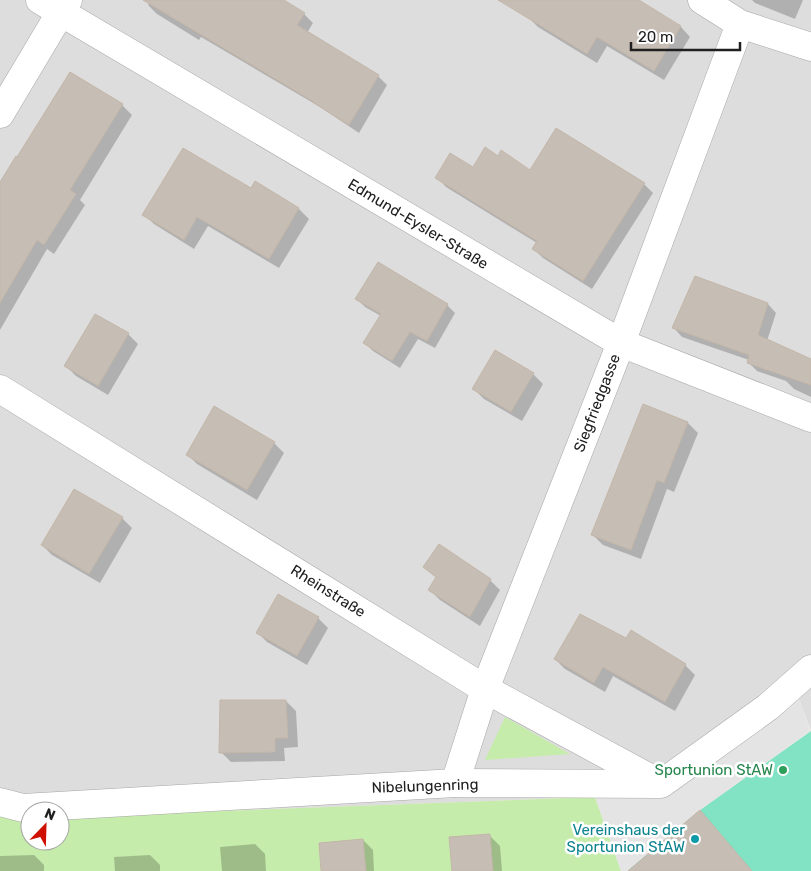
<svg xmlns="http://www.w3.org/2000/svg" width="811" height="871" font-family="Rubik,sans-serif">
<style>
.residential{fill:#dedddd}
.grass{fill:#c6ecab}
.pitch{fill:#82e2c4}
.parking{fill:#e4e4e4}
.shadow{fill:#0003}
.building{fill:#c6beb5;stroke:#c3b6a8}
.lines{fill:none;stroke-linecap:round;stroke-linejoin:round}
.minor-casing{stroke:#a7a7a7;stroke-width:29}
.minor{stroke:#fff;stroke-width:28}
.leisure-dot{fill:#2e9e5b;stroke:#fff;stroke-width:2}
.culture-dot{fill:#0f9aa8;stroke:#fff;stroke-width:2}
.labels{text-anchor:middle;stroke-width:5;stroke-linejoin:round;paint-order:stroke}
.street-label{font-size:15px;fill:#202020;stroke:#fff}
.leisure-label{font-size:15px;fill:#27864d;stroke:#fff;text-anchor:end}
.culture-label{font-size:15px;fill:#0d838f;stroke:#fff;text-anchor:end}
</style>
<rect width="100%" height="100%" fill="#f1eee6"/>
<!-- residential -->
<path class="residential" d="M0 0H811V731L798 696 664 790 595 797 6 819 0 817Z"/>
<!-- grass -->
<g class="grass">
<path d="M505 717 570 754 485 760Z"/>
<path d="M595 797 621 871H0V817L30 818V841H60V817Z"/>
</g>
<!-- pitch -->
<path class="pitch" d="M811 731V871H627L700 810Z"/>
<!-- parking -->
<path class="parking" d="M798 695 810 731 700 810 627 871H621L595 797 664 789Z"/>
<!-- shadow -->
<g class="shadow">
<path d="M151 0H282L304 14 313 23 307 33 378 76 387 85 359 133 320 107 201 37 199 40 157 14 148 5Z"/>
<path d="M501 0H626L639 1 681 27 690 37 664 80 607 46 597 63 538 27 528 17Z"/>
<path d="M752 0H803L795 19 755 3Z"/>
<path d="M70 74 122 105 132 115 80 200 85 205 54 254 47 249 0 330V184Z"/>
<path d="M499 158 530 172 644 184 653 193 592 289 543 258 534 249 537 243 446 187 437 177 473 169Z"/>
<path d="M251 190 299 209 309 219 279 268 208 226 194 249 154 224 144 214Z"/>
<path d="M695 278 768 304 776 313 767 341 811 361V397L794 389 786 381 757 371 748 362 749 360 682 337 674 328Z"/>
<path d="M357 299 447 305 455 313 435 348 418 339 400 368 373 351 365 343 381 316 365 307Z"/>
<path d="M128 334 138 344 108 395 76 376 66 366Z"/>
<path d="M533 374 543 384 522 421 484 399 474 389Z"/>
<path d="M643 406 688 423 698 433 674 492 667 489 641 559 603 545 593 535Z"/>
<path d="M274 443 284 453 257 500 197 464 187 454Z"/>
<path d="M122 518 132 528 100 583 52 555 42 545Z"/>
<path d="M425 566 490 580 500 590 480 626 440 600 430 590 437 578Z"/>
<path d="M318 618 328 628 307 665 267 642 257 632Z"/>
<path d="M627 640 685 665 695 675 675 711 613 676 605 692 565 669 555 659Z"/>
<path d="M286 701 296 711 298 747 284 748 285 761 231 762 221 752Z"/>
<path d="M490 836 500 846 502 871H453Z"/>
<path d="M363 840 373 850 374 871H322Z"/>
<path d="M255 844 265 854 266 871H222L220 847Z"/>
<path d="M34 855 44 865V871H0V856Z"/>
<path d="M150 855 160 865V871H115L114 857Z"/>
</g>
<!-- building -->
<g class="building">
<path d="M143 0H284L305 13 297 25 379 75 349 125 314 103V102Z"/>
<path d="M498 0H639L681 26 654 71 597 37 587 54Z"/>
<path d="M70 72 123 104 70 190 76 194 44 245 37 240 0 303V182L16 156 17 157Z"/>
<path d="M556 128 645 183 583 281 532 249 537 241 435 178 450 153 473 167 485 147 498 156 501 150 530 170Z"/>
<path d="M183 148 251 188 255 181 299 208 269 259 197 217 184 240 142 215Z"/>
<path d="M378 262 448 304 427 341 410 332 392 361 363 343 381 314 355 299Z"/>
<path d="M695 276 768 303 758 335 811 359V385L747 363 749 355 672 328Z"/>
<path d="M95 314 129 333 98 386 64 366Z"/>
<path d="M495 350 534 373 511 412 472 389Z"/>
<path d="M643 404 688 422 664 483 657 480 631 550 591 535Z"/>
<path d="M214 406 275 442 247 490 186 455Z"/>
<path d="M74 489 123 517 89 574 41 545Z"/>
<path d="M439 544 491 579 470 617 428 590 436 577 423 567Z"/>
<path d="M278 594 319 617 297 656 256 633Z"/>
<path d="M580 614 626 638 631 630 686 664 665 702 603 667 594 683 554 659Z"/>
<path d="M220 700H286L288 738H275V752L219 753Z"/>
<path d="M700 810 752 871H628Z"/>
<path d="M490 834 493 871H452L449 837Z"/>
<path d="M363 839 366 871H321L319 843Z"/>
</g>
<g class="lines">
<defs>
<g id="minor">
<path d="M40 0 621 343 811 418"/>
<path d="M702 0 740 24 811 47"/>
<path d="M0 114 68 0"/>
<path d="M0 389 485 689 657 782"/>
<path d="M455 783 485 689 621 343 740 24"/>
<path d="M0 802 23 808 455 783 661 784 768 707 811 669"/>
</g>
</defs>
<!-- minor casing -->
<use href="#minor" class="minor-casing"/>
<!-- minor -->
<use href="#minor" class="minor"/>
</g>
<!-- markers -->
<circle class="leisure-dot" cx="783" cy="770" r="5"/>
<circle class="culture-dot" cx="695" cy="839" r="5"/>
<g class="labels">
<!-- street labels -->
<g class="street-label">
<text transform="translate(418 224) rotate(31)" y="5">Edmund-Eysler-Straße</text>
<text transform="translate(597 403) rotate(-69)" y="5">Siegfriedgasse</text>
<text transform="translate(328 591) rotate(32)" y="5">Rheinstraße</text>
<text transform="translate(425 786) rotate(-2)" y="5">Nibelungenring</text>
</g>
<!-- leisure labels -->
<g class="leisure-label">
<text x="773" y="775">Sportunion StAW</text>
</g>
<!-- culture labels -->
<g class="culture-label">
<text x="685" y="835">Vereinshaus der<tspan x="685" dy="17">Sportunion StAW</tspan></text>
</g>
</g>
<!-- north arrow -->
<g transform="translate(45 826) rotate(23)"><circle r="24" fill="#ffffff" stroke="#a6a6a6"/>
<path d="M0-4L9 19L0 12L-9 19Z" fill="#cf0f00"/>
<text y="-8" font-size="14" font-weight="bold" text-anchor="middle" fill="#202020">N</text>
</g>
<!-- scale -->
<path d="M631 42v8h109v-8" fill="none" stroke="#202020" stroke-width="2.5"/>
<text x="638" y="42" font-size="15" fill="#202020" stroke="#ffffff" stroke-width="4" paint-order="stroke">20 m</text>
</svg>
